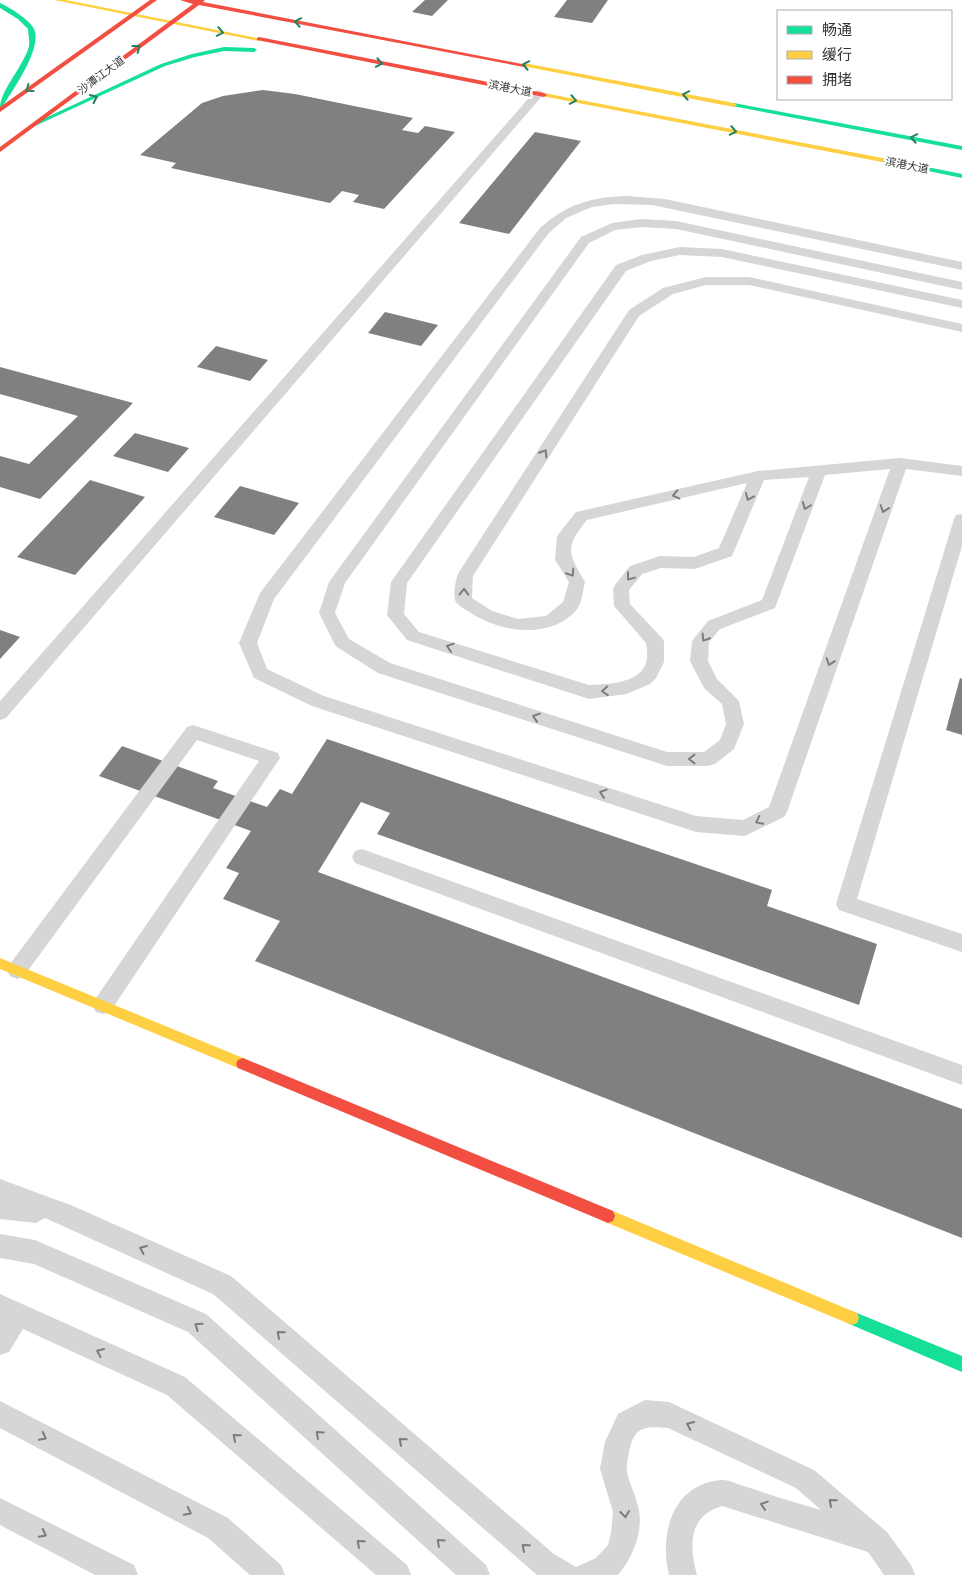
<svg xmlns="http://www.w3.org/2000/svg" width="962" height="1575" font-family="'Noto Sans','Noto Sans SC',sans-serif">
<style>
.building{fill:#808080}
.lines{fill:none;stroke-linecap:round;stroke-linejoin:round}
.lane{fill:#d6d6d6;fill-rule:evenodd}
.fast{fill:#16e098;fill-rule:evenodd}
.slow{fill:#ffcf43;fill-rule:evenodd}
.jam{fill:#f24e42;fill-rule:evenodd}
.oneway{stroke:#258060}
.oneway2{stroke:#7c7c7c}
.labels{text-anchor:middle;stroke-width:5;stroke-linejoin:round;paint-order:stroke}
.far-street-label{font-size:11px;fill:#323232;stroke:#fff}
</style>
<rect width="100%" height="100%" fill="#fff"/>
<!-- building -->
<g class="building">
<path d="M425 0H448L432 16 412 12Z"/>
<path d="M567 0H608L592 23 554 17Z"/>
<path d="M263 90 295 94 413 118 402 130 418 133 425 126 455 132 384 209 353 202 359 195 342 191 330 203 171 168 176 163 140 155 202 103 223 96Z"/>
<path d="M535 132 581 141 509 234 459 223Z"/>
<path d="M385 312 438 325 421 346 368 333Z"/>
<path d="M216 346 268 360 250 381 197 367Z"/>
<path d="M0 367 133 403 40 499 0 487V456L29 464 78 416 0 394Z"/>
<path d="M135 433 189 448 168 472 113 456Z"/>
<path d="M90 480 145 497 75 575 17 557Z"/>
<path d="M240 486 299 503 274 535 214 517Z"/>
<path d="M0 630 20 637 0 659Z"/>
<path d="M960 678 962 679V735L946 730Z"/>
<path d="M327 739 772 890 767 906 877 944 859 1005 377 834 390 813 361 802 318 872 962 1109V1238L255 961 280 921 223 899 239 873 226 868 251 831 99 776 122 746 218 781 213 788 267 807 280 789 292 794Z"/>
</g>
<g class="lines">
<!-- lane -->
<g class="lane">
<path d="M539 90 544 93 543 95 6 718 0 720V701L535 91Z"/>
<path d="M627 196 665 199 962 262V270L652 205 614 204 592 207 566 218 548 234 274 599 257 643 267 669 324 696 696 816 743 820 769 807 890 469 825 475 775 608 720 629 709 642 708 661 717 679 739 701 744 724 734 749 715 764 708 766H667L378 673 337 647 334 643 319 613 329 582 581 237 612 223 641 219 676 221 962 282V290L676 229 641 227 615 230 589 243 345 583 335 613 349 639 390 663 667 752H704L720 740 726 724 722 704 704 688 690 661 692 641 708 621 762 600 809 477 764 480 732 556 695 569 661 568 642 574 629 590 630 604 661 637 664 641V662L656 678 650 684 626 694 589 699 407 640 387 615 391 582 616 265 642 255 680 247 722 249 962 300V308L722 257 680 255 651 261 626 271 407 583 404 614 419 632 589 685C607 684 639 684 646 663 648 657 647 649 646 643L614 606 613 589 615 585 630 566 660 556 694 557 719 548 747 483 587 520C564 548 568 553 585 582 583 590 582 601 578 608 553 640 501 633 471 613 467 610 459 607 456 602 452 596 456 578 459 572L629 310 663 288 706 277H749L962 324V332L749 285H706L673 294 639 316 473 576 472 598 492 611 518 619 546 616 563 602 569 582 555 560 557 536 576 512 758 471 900 458 962 466V476L906 469 787 812 784 817 745 836 696 832 312 706 254 678 239 643 260 593 540 228C567 204 591 197 627 196Z"/>
<path d="M962 514V546L857 899 962 934V952L839 910 836 904 954 519 956 515Z"/>
<path d="M193 725 278 753 280 758 110 1012 103 1014 96 1012 92 1005 96 998 259 761 197 740 24 976 17 979 10 976 7 970 10 964 187 727Z"/>
<path d="M362 849 962 1065V1085L355 863 352 857 355 851Z"/>
<path d="M0 1179 73 1206 231 1276 554 1554 576 1567 596 1558 608 1545 611 1533 613 1512 600 1469 605 1442 618 1414 645 1400 669 1402 814 1470 887 1532 911 1565 915 1575H884L868 1552 722 1506C688 1516 689 1546 697 1575H669C659 1535 672 1484 721 1480 728 1479 739 1485 747 1487 771 1495 796 1503 821 1510L796 1488 668 1428C645 1426 634 1426 629 1452 628 1458 626 1465 627 1471 629 1484 637 1497 639 1511 643 1534 632 1558 618 1575H537L213 1294 45 1218 36 1223 0 1219Z"/>
<path d="M0 1234 35 1240 206 1314 486 1565 490 1575H456L188 1332 34 1264 0 1258Z"/>
<path d="M0 1294 185 1377 407 1565 411 1575H376L167 1395 23 1329 9 1352 0 1355Z"/>
<path d="M0 1401 228 1518 281 1565 285 1575H250L208 1538 0 1428Z"/>
<path d="M0 1498 134 1565 138 1575H95L0 1525Z"/>
</g>
<!-- fast -->
<g class="fast">
<path d="M0 3C9 7 30 20 34 29 43 48 13 89 3 106L0 108C0 90 24 66 29 46 30 41 28 34 28 29L18 19 0 8Z"/>
<path d="M224 47 254 48 257 50 254 52 224 51 195 57 165 66 35 126 30 125 161 64 192 54Z"/>
<path d="M734 103 962 146V150L732 106 731 105Z"/>
<path d="M882 158 962 174V178L880 161 878 160Z"/>
<path d="M852 1311 962 1356V1372L847 1323 845 1318 847 1313Z"/>
</g>
<!-- slow -->
<g class="slow">
<path d="M54 0H66L262 39 259 41Z"/>
<path d="M524 63 734 103 737 105 734 107 522 66 521 65Z"/>
<path d="M544 93 882 158 886 160 882 162 542 96V94Z"/>
<path d="M0 958 248 1060 250 1064 248 1068 243 1070 238 1068 0 969Z"/>
<path d="M608 1209 857 1313 859 1318 857 1323 852 1325 603 1221 601 1216 603 1211Z"/>
</g>
<!-- jam -->
<g class="jam">
<path d="M150 0H157L0 112V107Z"/>
<path d="M180 0H205L203 2 527 65 524 67 199 5 0 152V147L193 4Z"/>
<path d="M259 37 544 93 547 95 544 97 257 40V38Z"/>
<path d="M243 1058 613 1211 615 1216 613 1221 608 1223 238 1068 236 1064 238 1060Z"/>
</g>
</g>
<!-- one-way arrows -->
<defs><path id="oneway-chevron" d="M-2-3.5L2.5 0L-2 3.5" fill="none" stroke-width="1.6" stroke-linecap="round" stroke-linejoin="round" transform="scale(1.25)"/></defs>
<g class="oneway">
<use href="#oneway-chevron" transform="translate(298 22) rotate(-169)"/>
<use href="#oneway-chevron" transform="translate(220 32) rotate(11)"/>
<use href="#oneway-chevron" transform="translate(137 48) rotate(-37)"/>
<use href="#oneway-chevron" transform="translate(379 63) rotate(11)"/>
<use href="#oneway-chevron" transform="translate(526 65) rotate(-169)"/>
<use href="#oneway-chevron" transform="translate(29 89) rotate(144)"/>
<use href="#oneway-chevron" transform="translate(686 95) rotate(-169)"/>
<use href="#oneway-chevron" transform="translate(94 98) rotate(-25)"/>
<use href="#oneway-chevron" transform="translate(573 100) rotate(11)"/>
<use href="#oneway-chevron" transform="translate(733 131) rotate(11)"/>
<use href="#oneway-chevron" transform="translate(914 138) rotate(-169)"/>
</g>
<g class="oneway2">
<use href="#oneway-chevron" transform="translate(544 453) rotate(-57)"/>
<use href="#oneway-chevron" transform="translate(676 495) rotate(167)"/>
<use href="#oneway-chevron" transform="translate(749 497) rotate(113)"/>
<use href="#oneway-chevron" transform="translate(806 506) rotate(111)"/>
<use href="#oneway-chevron" transform="translate(884 509) rotate(109)"/>
<use href="#oneway-chevron" transform="translate(571 573) rotate(57)"/>
<use href="#oneway-chevron" transform="translate(630 577) rotate(127)"/>
<use href="#oneway-chevron" transform="translate(464 592) rotate(-88)"/>
<use href="#oneway-chevron" transform="translate(705 638) rotate(122)"/>
<use href="#oneway-chevron" transform="translate(450 647) rotate(-162)"/>
<use href="#oneway-chevron" transform="translate(830 662) rotate(109)"/>
<use href="#oneway-chevron" transform="translate(605 691) rotate(176)"/>
<use href="#oneway-chevron" transform="translate(536 717) rotate(-162)"/>
<use href="#oneway-chevron" transform="translate(692 759) rotate(180)"/>
<use href="#oneway-chevron" transform="translate(603 793) rotate(-162)"/>
<use href="#oneway-chevron" transform="translate(759 821) rotate(154)"/>
<use href="#oneway-chevron" transform="translate(143 1249) rotate(-156)"/>
<use href="#oneway-chevron" transform="translate(198 1326) rotate(-145)"/>
<use href="#oneway-chevron" transform="translate(280 1334) rotate(-139)"/>
<use href="#oneway-chevron" transform="translate(100 1352) rotate(-156)"/>
<use href="#oneway-chevron" transform="translate(690 1425) rotate(-155)"/>
<use href="#oneway-chevron" transform="translate(319 1434) rotate(-138)"/>
<use href="#oneway-chevron" transform="translate(43 1437) rotate(27)"/>
<use href="#oneway-chevron" transform="translate(236 1437) rotate(-139)"/>
<use href="#oneway-chevron" transform="translate(402 1441) rotate(-139)"/>
<use href="#oneway-chevron" transform="translate(832 1502) rotate(-139)"/>
<use href="#oneway-chevron" transform="translate(764 1505) rotate(-162)"/>
<use href="#oneway-chevron" transform="translate(188 1512) rotate(27)"/>
<use href="#oneway-chevron" transform="translate(625 1514) rotate(84)"/>
<use href="#oneway-chevron" transform="translate(43 1534) rotate(27)"/>
<use href="#oneway-chevron" transform="translate(440 1542) rotate(-138)"/>
<use href="#oneway-chevron" transform="translate(360 1543) rotate(-139)"/>
<use href="#oneway-chevron" transform="translate(525 1547) rotate(-139)"/>
</g>
<g class="labels">
<!-- far-street labels -->
<g class="far-street-label">
<text transform="translate(101 75) rotate(-37)" y="4">沙潭江大道</text>
<text transform="translate(510 88) rotate(11)" y="4">滨港大道</text>
<text transform="translate(907 165) rotate(11)" y="4">滨港大道</text>
</g>
</g>
<!-- legend -->
<rect x="777" y="10" width="175" height="90" fill="#ffffff" stroke="#adadad"/>
<rect x="787" y="26" width="25" height="8" fill="#16e098" stroke="#adadad"/>
<text x="822" y="35" font-size="15" fill="#323232">畅通</text>
<rect x="787" y="51" width="25" height="8" fill="#ffcf43" stroke="#adadad"/>
<text x="822" y="60" font-size="15" fill="#323232">缓行</text>
<rect x="787" y="76" width="25" height="8" fill="#f24e42" stroke="#adadad"/>
<text x="822" y="85" font-size="15" fill="#323232">拥堵</text>
</svg>
